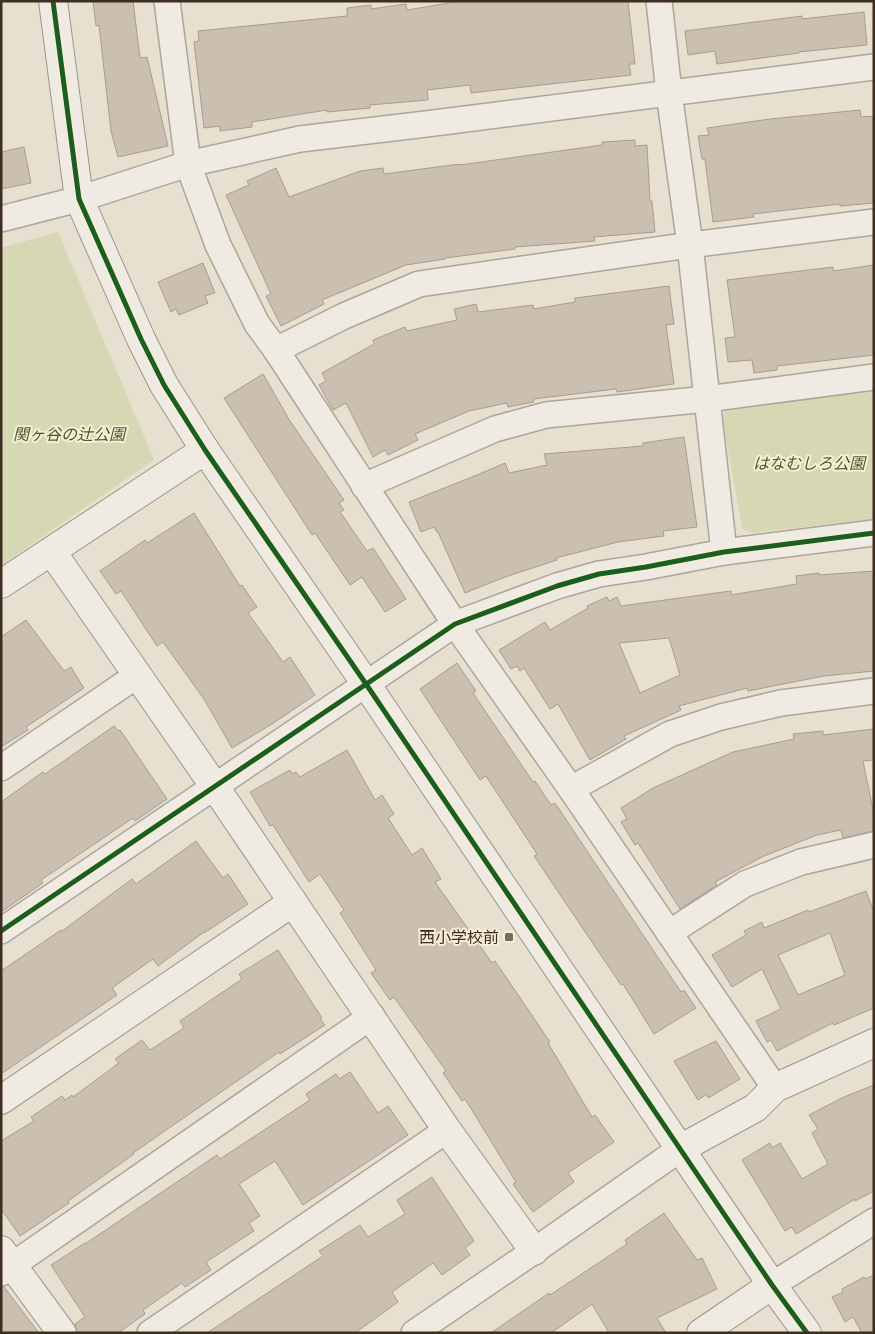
<svg xmlns="http://www.w3.org/2000/svg" width="875" height="1334" font-family="'Times New Roman','Noto Sans JP',serif">
<style>
.green{fill:#d6d7b3}
.building{fill:#cbbfb2;stroke:#a89c90;fill-rule:evenodd}
.lines{fill:none;stroke-linecap:round;stroke-linejoin:round}
.street-casing{stroke:#ada599;stroke-width:28}
.secondary-casing{stroke:#9c958a;stroke-width:30}
.street{stroke:#efebe3;stroke-width:25}
.secondary{stroke:#efebe3;stroke-width:28}
.cycleway-casing{stroke:#f7eed8;stroke-width:8}
.cycleway{stroke:#1b5e20;stroke-width:5}
.poi-dot{fill:#786c5e;stroke:#f7eed8;stroke-width:2}
.labels{text-anchor:middle;stroke-width:4;stroke-linejoin:round;paint-order:stroke}
.park-label{font-size:16px;font-style:italic;fill:#4d5a26;stroke:#f7eed8}
.poi-label{font-size:16px;fill:#3d2e20;stroke:#f7eed8;text-anchor:end}
</style>
<rect width="100%" height="100%" fill="#e7e0d1"/>
<!-- green -->
<g class="green">
<path d="M58 232 154 460 1 565V248Z"/>
<path d="M874 390V519L751 533 742 528 722 416 727 410Z"/>
</g>
<!-- building -->
<g class="building">
<path d="M93 1H133L140 58 147 57 168 146 118 157 111 131 99 25 96 26Z"/>
<path d="M449 1H628L635 64H629L631 75 471 93 470 85 427 90 428 100 370 105V108L327 112V110L252 122V127L220 131V126L204 128 194 42 199 41 198 31 347 16V8L371 5V9L406 4 407 10 449 3Z"/>
<path d="M864 12 867 45 799 52V53L717 64 715 51 688 55 685 31 802 16V19Z"/>
<path d="M860 110 861 117 874 116V203L840 206V204L753 214 754 217 713 222 705 159H702L698 136 709 135 707 128 770 119Z"/>
<path d="M635 140V146L647 145 650 201H652L655 232 594 237 595 241 515 247V249L445 258V259L406 265 322 300 324 304 281 326 266 296 271 294 226 195 249 185 247 181 276 168 289 197 360 171 383 168 384 174 460 164V165L602 145V142Z"/>
<path d="M24 147 31 183 1 189V152Z"/>
<path d="M203 263 215 293 205 296 208 303 179 315 176 309 171 312 158 282Z"/>
<path d="M874 265V355L777 366V370L754 373 752 360 728 362 725 338 735 337 727 280 833 267V271Z"/>
<path d="M669 286 674 324 666 325 674 384 617 392 616 389 533 399 534 402 508 407 507 403 469 411 415 434 418 440 388 455 385 450 373 457 346 403 333 410 319 385 326 381 322 373 374 344 373 340 405 327 407 331 457 320 454 309 476 304 478 312 533 305 534 309 575 302V298Z"/>
<path d="M263 374 290 421 344 500 339 503 344 510 340 512 367 551 373 548 406 599 385 612 362 577 350 585 315 533 312 535 224 398Z"/>
<path d="M684 437 697 527 663 531 664 536 618 542 556 558 557 560 505 577 465 593 438 532H437L434 527 421 532 409 502 477 475 505 463 509 473 547 465 544 454 643 446V443Z"/>
<path d="M194 513 240 586 242 585 257 607 248 613 283 662 290 657 315 695 272 724 232 748 204 699 163 642 157 646 121 591 116 594 100 571 145 540 147 543Z"/>
<path d="M874 571V671L824 676 748 691 747 688 679 706 681 710 624 736 626 739 590 760 558 704 550 709 524 668 520 671 517 666 511 669 499 650 545 622 550 630 588 608 587 606 607 597 609 601 617 597 621 606 731 591V595L797 584 796 576 819 573V575ZM669 638 680 675 640 693 619 643Z"/>
<path d="M26 620 64 671 71 667 84 688 26 727 28 730 1 747V637Z"/>
<path d="M457 663 476 691 473 693 533 782 535 781 551 805 555 803 681 992 684 990 696 1008 654 1034 623 984 621 985 534 856 537 854 486 776 480 780 420 689Z"/>
<path d="M114 726 118 731 120 730 167 799 135 821 133 818 41 880 43 883 1 912V802L43 772 45 774Z"/>
<path d="M874 729V760L863 761 874 815V831L843 838 841 830 817 835 764 856 715 882 717 885 680 909 638 843 635 845 621 822 627 819 621 808 653 788 733 752 794 739 793 734 823 731V735Z"/>
<path d="M347 750 375 800 382 795 394 814 388 818 412 855 422 848 441 879 435 882 492 963 495 961 550 1042 548 1043 592 1117 595 1115 614 1142 568 1173 574 1182 533 1212 513 1184 516 1182 465 1099 462 1101 443 1073 446 1071 394 997 390 1000 371 973 376 970 340 913 344 910 320 874 309 882 273 825 270 826 250 792 290 770 292 774 296 772 300 777Z"/>
<path d="M196 841 223 878 228 874 248 904 204 933V932L158 966 153 959 112 988 117 995 1 1074V971L61 930 62 931 132 879 136 884Z"/>
<path d="M866 891 874 912V1008L834 1025 833 1023 777 1051 771 1040 767 1042 756 1021 781 1009 762 969 732 987 712 955 746 935 744 931 762 922 764 928 808 910 809 912ZM830 933 845 975 798 995 778 955Z"/>
<path d="M278 950 322 1018 320 1019 325 1025 280 1054 279 1052 133 1153 134 1154 68 1201 69 1203 20 1236 1 1209V1141L34 1121 31 1117 62 1096 65 1100 72 1095 73 1097 119 1063 115 1059 142 1040 150 1050 184 1028 180 1021 242 979 239 974Z"/>
<path d="M716 1041 740 1079 708 1098 707 1094 698 1100 674 1061Z"/>
<path d="M350 1072 378 1113 388 1106 408 1135 303 1205 275 1161 239 1184 260 1216 249 1223 254 1231 206 1262 211 1270 185 1287 182 1283 143 1310 145 1314 118 1333H77L75 1324 85 1317 51 1265 85 1243V1244L217 1155 220 1159 310 1100 306 1094 336 1074 339 1079Z"/>
<path d="M874 1085V1191L855 1201V1199L796 1234 792 1227 785 1231 742 1160 770 1143 772 1148 780 1143 802 1179 828 1164 812 1133 818 1129 809 1115 844 1097Z"/>
<path d="M432 1177 474 1241 465 1248 470 1255 442 1275 433 1263 392 1292 398 1302 355 1333H207L323 1256 319 1251 360 1225 368 1237 405 1214 397 1200Z"/>
<path d="M664 1213 697 1260 702 1258 717 1289 657 1318 666 1333H609L592 1304 551 1333H491L549 1293 550 1295 627 1244 625 1240Z"/>
<path d="M874 1275V1333H862L853 1317 845 1322 832 1297 843 1292 842 1289 864 1277 865 1279Z"/>
<path d="M1 1287H4L39 1333H1Z"/>
</g>
<g class="lines">
<defs>
<g id="street">
<path d="M167 1 188 164 218 245 257 324 276 350 455 624 571 789 775 1088"/>
<path d="M659 1 669 93 690 245 724 552"/>
<path d="M1 219 79 199 188 164 300 139 426 124 874 67"/>
<path d="M276 350 344 316 419 284 690 245 874 222"/>
<path d="M364 486 495 429 546 415 707 399 874 377"/>
<path d="M1 768 136 676"/>
<path d="M571 789 670 734 721 717 781 703 874 691"/>
<path d="M1 931 455 624 557 586 599 574 646 567 724 552 874 533"/>
<path d="M669 933 745 884 801 862 874 845"/>
<path d="M1 1273 372 1016"/>
<path d="M772 1285 874 1221"/>
<path d="M150 1333 447 1130"/>
<path d="M414 1333 534 1251 680 1149"/>
</g>
<g id="secondary">
<path d="M53 1 79 199 141 339 164 385 205 450 366 684 772 1285 807 1333"/>
<path d="M52 552 215 787 447 1130 534 1251"/>
<path d="M1 584 205 450"/>
<path d="M1 1100 293 902"/>
<path d="M680 1149 755 1108 775 1088 874 1043"/>
<path d="M1 1250 62 1333"/>
<path d="M701 1333 772 1285"/>
</g>
</defs>
<!-- street casing -->
<use href="#street" class="street-casing"/>
<!-- secondary casing -->
<use href="#secondary" class="secondary-casing"/>
<!-- street -->
<use href="#street" class="street"/>
<!-- secondary -->
<use href="#secondary" class="secondary"/>
<defs>
<g id="cycleway">
<path d="M53 1 79 199 141 339 164 385 205 450 366 684 772 1285 807 1333"/>
<path d="M1 931 455 624 557 586 599 574 646 567 724 552 874 533"/>
</g>
</defs>
<!-- cycleway casing -->
<use href="#cycleway" class="cycleway-casing"/>
<!-- cycleway -->
<use href="#cycleway" class="cycleway"/>
</g>
<!-- markers -->
<rect class="poi-dot" x="504" y="932" width="10" height="10" rx="2.5"/>
<g class="labels">
<!-- park labels -->
<g class="park-label">
<text x="69" y="440">関ヶ谷の辻公園</text>
<text x="809" y="469">はなむしろ公園</text>
</g>
<!-- poi labels -->
<g class="poi-label">
<text x="499" y="943">西小学校前</text>
</g>
</g>
<!-- border -->
<rect width="875" height="1334" fill="none" stroke="#3d2e20" stroke-width="5"/>
</svg>
